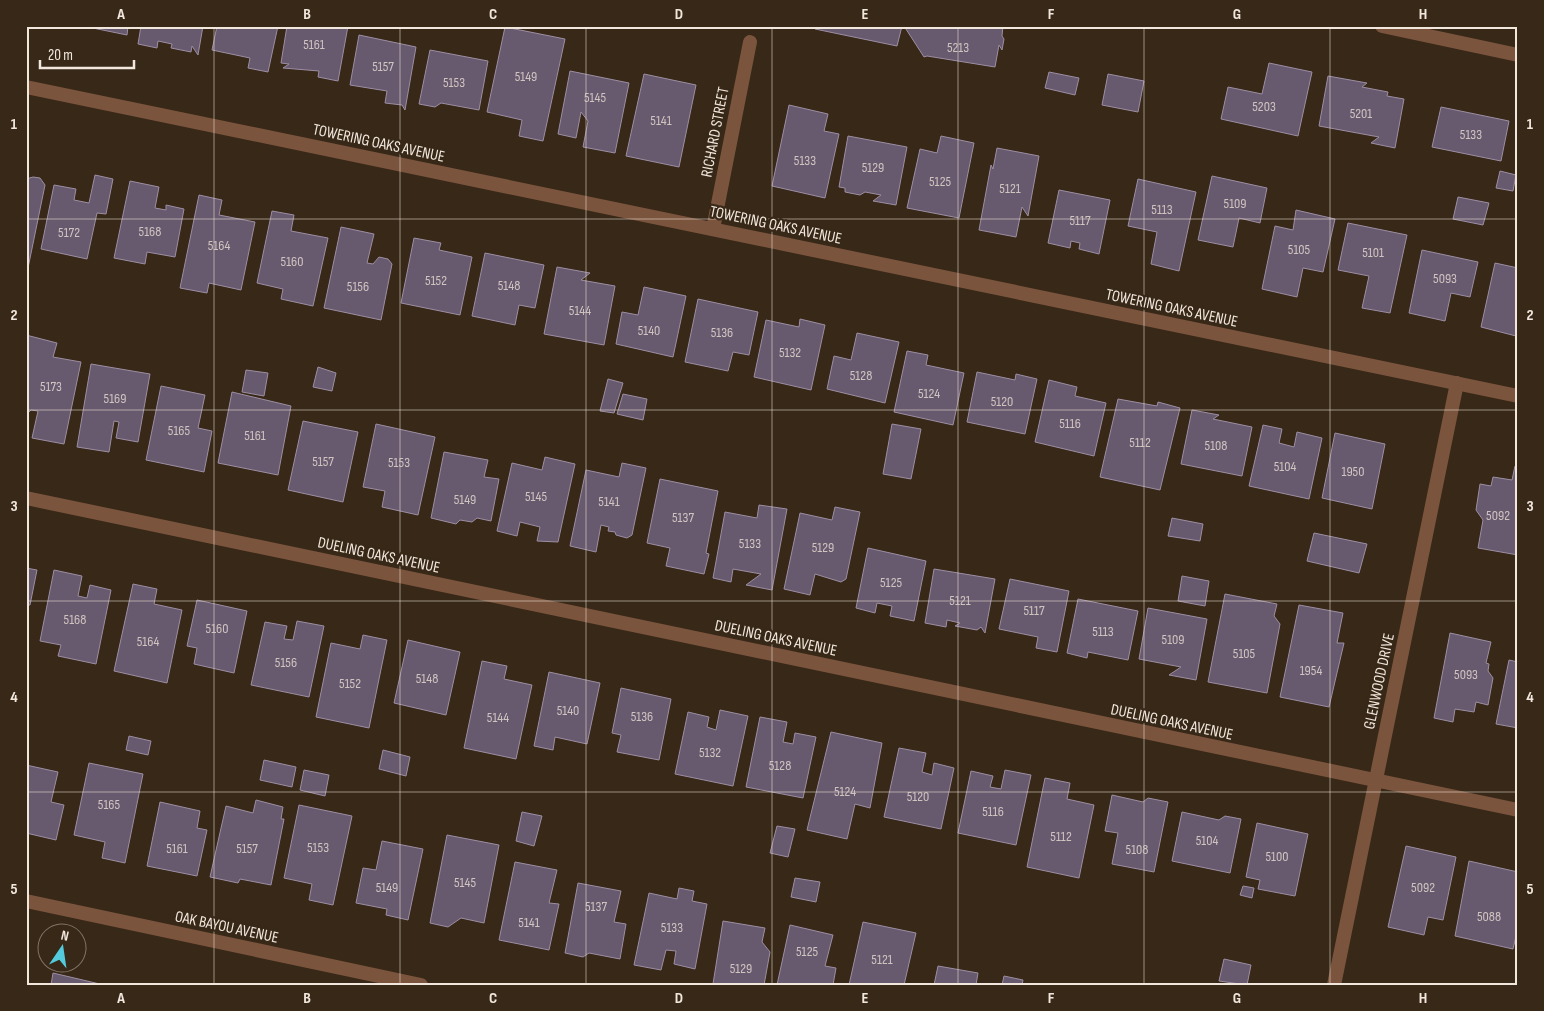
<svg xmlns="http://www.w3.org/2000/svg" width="1544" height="1011" font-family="'Sofia Sans Condensed',sans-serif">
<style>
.building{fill:#685a6e;stroke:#9d8ea3}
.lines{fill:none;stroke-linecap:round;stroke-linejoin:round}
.minor{stroke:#7b543d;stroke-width:14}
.grid{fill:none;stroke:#f2e7dd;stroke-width:1;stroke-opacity:0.55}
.labels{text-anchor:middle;stroke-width:4.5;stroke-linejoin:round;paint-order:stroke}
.number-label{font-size:14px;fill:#d0c4c1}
.street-label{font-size:16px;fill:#f2e7dd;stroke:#372818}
.neatline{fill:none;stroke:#f2e7dd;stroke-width:2}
.grid-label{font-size:16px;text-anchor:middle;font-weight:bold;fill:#f2e7dd}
</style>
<rect width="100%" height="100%" fill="#372818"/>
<!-- building -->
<g class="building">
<path d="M83 26H128L127 35Z"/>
<path d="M141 26H203L198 55 192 46 191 52 171 48 172 44 158 41 157 48 138 44Z"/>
<path d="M217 26H278L268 72 248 68 250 58 212 50Z"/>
<path d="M287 26H348L338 81 318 77 319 71 283 68 289 64 281 63Z"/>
<path d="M816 26H902L897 46 815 29Z"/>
<path d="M904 26H1003L1002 36 1004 39 1002 50 999 45 995 67 927 56 924 57Z"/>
<path d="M505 27 565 39 543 141 519 136 522 120 487 112Z"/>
<path d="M359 35 416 47 405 110 402 105 385 103 387 91 350 85Z"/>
<path d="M430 50 488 61 479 110 441 103 435 107 419 104Z"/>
<path d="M1269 63 1312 72 1298 136 1221 119 1228 87 1262 94Z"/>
<path d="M570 71 629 83 615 153 583 147 588 121 581 112 576 138 558 134Z"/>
<path d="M1049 72 1079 78 1075 95 1045 88Z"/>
<path d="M644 74 696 85 679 167 626 156Z"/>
<path d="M1108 74 1144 81 1138 112 1102 105Z"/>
<path d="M1328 76 1367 83 1362 87 1388 92 1387 96 1404 99 1395 148 1371 143 1379 137 1319 126Z"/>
<path d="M789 105 828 114 824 131 839 134 825 198 772 186Z"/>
<path d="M1441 107 1509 121 1501 161 1432 147Z"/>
<path d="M848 136 907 147 896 205 873 201 881 195 865 192 860 195 845 192V188L839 187Z"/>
<path d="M941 136 974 143 959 218 907 208 920 149 937 153Z"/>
<path d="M997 148 1039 156 1028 216 1022 207 1016 237 979 230 991 165 993 169Z"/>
<path d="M1500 171 1516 175 1513 191 1496 188Z"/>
<path d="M95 175 113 179 106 214 97 213 87 259 41 249 54 185 76 189 74 200 89 203Z"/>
<path d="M1212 176 1267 188 1260 223 1239 218 1233 247 1198 240Z"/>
<path d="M33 177 40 178 45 185 27 273 26 179Z"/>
<path d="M1138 179 1196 192 1179 271 1151 264 1157 232 1128 226Z"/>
<path d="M130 181 159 187 155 208 166 210V205L184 209 175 257 147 252 145 264 114 258Z"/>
<path d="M1059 190 1110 200 1099 254 1079 249 1080 243 1071 241 1070 248 1048 243Z"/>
<path d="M199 195 222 200 219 215 255 222 241 290 209 283 207 293 180 288Z"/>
<path d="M1458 197 1489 203 1483 225 1453 219Z"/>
<path d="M1296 210 1335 219 1323 272 1303 268 1297 297 1262 289 1275 226 1293 230Z"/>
<path d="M272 211 294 215 291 231 328 238 313 306 281 299 283 289 257 283Z"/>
<path d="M1348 223 1407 235 1390 313 1362 308 1369 276 1338 270Z"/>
<path d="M341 227 374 234 367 263 373 264 379 257 388 259 392 264 381 320 324 308Z"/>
<path d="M414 238 441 243 439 250 472 257 460 315 401 303Z"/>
<path d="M1422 250 1478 262 1470 297 1451 293 1445 321 1409 313Z"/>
<path d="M485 253 544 265 535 308 519 305 515 325 472 316Z"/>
<path d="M1495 263 1518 268 1516 336 1481 327Z"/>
<path d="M557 267 590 273 581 280 615 286 604 345 544 334Z"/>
<path d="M644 287 686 296 673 357 616 344 622 312 638 315Z"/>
<path d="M698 299 758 312 749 355 733 352 728 371 685 362Z"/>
<path d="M800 319 825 325 811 390 754 377 766 320 799 327Z"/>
<path d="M857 333 899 342 885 403 827 389 834 356 851 360Z"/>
<path d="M26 335 57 343 53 357 81 362 64 444 32 438 38 411 31 410 26 415Z"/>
<path d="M907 351 928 355 926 365 964 373 953 425 894 412Z"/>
<path d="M91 364 150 374 138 442 116 438 119 422 114 421 109 452 77 447Z"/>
<path d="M318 367 336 373 332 391 313 387Z"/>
<path d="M246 370 268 373 264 396 242 392Z"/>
<path d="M977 372 1015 380 1016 374 1037 379 1025 434 967 422Z"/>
<path d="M608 379 623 383 614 413 600 411Z"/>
<path d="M1049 380 1077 387 1075 396 1106 403 1094 456 1035 442Z"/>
<path d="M161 386 205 395 198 428 212 431 204 472 146 460Z"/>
<path d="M232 392 291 406 278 475 218 463Z"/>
<path d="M623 394 647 399 643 420 617 414Z"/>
<path d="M1118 399 1157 406 1158 402 1180 408 1160 490 1100 477Z"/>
<path d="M1192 410 1219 415 1213 419 1252 427 1242 476 1181 464Z"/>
<path d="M303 421 358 432 343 502 288 490Z"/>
<path d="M376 424 435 437 418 515 382 507 385 491 363 487Z"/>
<path d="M892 424 921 429 911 479 883 474Z"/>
<path d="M1263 425 1282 429 1279 443 1294 447 1297 432 1322 438 1309 499 1249 486Z"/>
<path d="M1335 433 1385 444 1372 509 1322 498Z"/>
<path d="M444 452 488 460 484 477 499 479 491 521 477 518 472 522 460 520 456 524 431 518Z"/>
<path d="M545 457 575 464 558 542 537 541 540 527 520 522 517 536 497 531 512 463 542 470Z"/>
<path d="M622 463 646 468 632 535 627 538 616 535 615 532 608 531 609 527 601 525 596 552 570 546 586 470 619 477Z"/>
<path d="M1515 466 1518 467V555L1478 548 1483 520 1476 510 1480 484 1491 486 1493 477 1512 480Z"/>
<path d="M660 479 718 491 706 553 709 554 704 574 666 566 670 548 647 543Z"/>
<path d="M759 505 787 509 772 590 746 585 761 574 733 569 731 582 713 578 725 512 757 518Z"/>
<path d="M835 507 860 512 846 579 841 582 815 574 810 595 784 589 800 513 832 520Z"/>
<path d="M1172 518 1203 524 1200 541 1168 536Z"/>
<path d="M1314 533 1367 544 1359 573 1307 561Z"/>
<path d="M868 548 926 561 914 621 890 616 892 606 877 603 875 613 856 608Z"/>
<path d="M26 568 37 570 30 605H26Z"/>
<path d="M934 569 995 579 985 633 981 627 977 630 955 626 960 623 947 620 946 627 925 623Z"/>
<path d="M54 570 82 576 78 596 87 598 90 585 111 590 96 664 58 656 61 645 40 641Z"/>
<path d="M1182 576 1209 581 1205 606 1178 601Z"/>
<path d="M1010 579 1069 591 1057 652 1036 648 1038 637 999 629Z"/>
<path d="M133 584 157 589 154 604 182 610 167 683 114 671Z"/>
<path d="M1225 594 1277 604 1274 616 1280 624 1267 693 1208 682Z"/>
<path d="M1078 599 1138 611 1128 660 1088 652 1087 658 1067 653Z"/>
<path d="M197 600 247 611 234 673 194 664 197 648 187 646Z"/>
<path d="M1299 605 1343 613 1337 643H1344L1329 707 1280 697Z"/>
<path d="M1148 608 1207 619 1196 680 1169 675 1181 667 1139 659Z"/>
<path d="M297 621 324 626 309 697 251 685 265 622 287 626 284 639 293 640Z"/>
<path d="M1450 633 1491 642 1486 663 1489 664 1488 671 1493 678 1488 705 1476 702 1474 712 1455 709 1453 722 1434 718Z"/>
<path d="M363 635 387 640 369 728 316 717 331 643 360 649Z"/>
<path d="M408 640 460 652 446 715 394 703Z"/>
<path d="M1509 660 1518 662V728L1496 724Z"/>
<path d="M482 661 507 666 504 679 532 685 516 759 464 748Z"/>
<path d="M549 672 600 683 587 744 555 737 553 750 534 746Z"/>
<path d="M621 688 671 699 659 760 617 752 621 735 612 733Z"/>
<path d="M720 710 748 716 733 786 675 774 688 712 709 717 707 727 716 730Z"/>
<path d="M760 717 787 722 783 742 793 744 795 733 816 737 803 798 746 787Z"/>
<path d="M831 732 882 743 870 808 855 804 847 839 807 830Z"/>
<path d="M129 736 151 741 148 755 126 750Z"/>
<path d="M899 748 926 753 922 772 932 775 934 763 954 768 941 829 884 817Z"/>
<path d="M383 750 410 757 406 776 379 769Z"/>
<path d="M264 760 296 767 292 787 260 780Z"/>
<path d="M89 763 143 774 125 863 102 858 105 842 74 835Z"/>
<path d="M26 765 58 772 51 802 64 805 56 840 26 833Z"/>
<path d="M304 770 329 775 325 796 300 790Z"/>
<path d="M1005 770 1031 775 1016 845 958 833 971 771 993 776 990 787 1001 789Z"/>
<path d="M1045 778 1070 783 1067 799 1094 805 1079 878 1027 867Z"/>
<path d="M1112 795 1143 802 1148 798 1168 802 1154 872 1112 864 1118 833 1105 831Z"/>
<path d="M256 800 283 807 281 819H284L271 885 240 879 238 883 210 877 226 806 253 813Z"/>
<path d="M160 802 200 811 197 828 207 830 197 876 147 866Z"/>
<path d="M299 805 352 816 333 905 309 900 312 884 284 878Z"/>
<path d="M522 812 542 816 534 846 516 841Z"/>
<path d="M1182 812 1219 820 1225 816 1241 819 1230 873 1172 861Z"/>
<path d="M1257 823 1308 834 1295 896 1258 889 1260 880 1246 877Z"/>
<path d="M777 826 795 829 788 857 770 853Z"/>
<path d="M447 835 499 845 484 923 461 918 448 927 430 923Z"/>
<path d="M382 841 423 849 408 920 386 915 387 909 356 903 363 868 376 870Z"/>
<path d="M1406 846 1456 857 1443 920 1428 917 1424 935 1388 927Z"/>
<path d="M1469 861 1518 872V928L1513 949 1455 936Z"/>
<path d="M515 862 557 870 549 903 559 904 549 950 499 940Z"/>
<path d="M795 878 820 882 816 902 791 897Z"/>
<path d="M578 883 621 891 614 922 626 924 620 959 589 953 583 957 565 953Z"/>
<path d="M1243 886 1254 888 1252 898 1240 895Z"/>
<path d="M679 888 694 891 692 901 707 904 695 969 674 964 676 951 666 950 661 970 634 965 649 893 677 899Z"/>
<path d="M723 921 765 928 762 942 770 952 764 985 713 984Z"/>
<path d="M863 922 916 933 904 985H849Z"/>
<path d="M790 925 833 935 825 966 836 968 833 985H777Z"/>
<path d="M1224 959 1251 965 1247 985 1219 981Z"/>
<path d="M938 966 978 973 976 985H934Z"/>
<path d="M53 973 104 985H51Z"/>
<path d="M1004 976 1023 980 1022 985H1002Z"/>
</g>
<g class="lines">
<!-- minor -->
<g class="minor">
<path d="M1382 26 1518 55"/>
<path d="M26 87 1518 396"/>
<path d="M713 229 750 42"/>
<path d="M26 498 1518 810"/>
<path d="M26 901 421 985"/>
<path d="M1334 985 1457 383"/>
</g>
</g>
<!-- grid -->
<path class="grid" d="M214 26V985M400 26V985M586 26V985M772 26V985M958 26V985M1144 26V985M1330 26V985M26 219H1518M26 410H1518M26 601H1518M26 792H1518"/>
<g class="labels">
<!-- number labels -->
<g class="number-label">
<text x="314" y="49">5161</text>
<text x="958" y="52">5213</text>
<text x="383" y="71">5157</text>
<text x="526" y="81">5149</text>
<text x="454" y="87">5153</text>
<text x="595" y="102">5145</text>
<text x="1264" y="111">5203</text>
<text x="1361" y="118">5201</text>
<text x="661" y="125">5141</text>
<text x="1471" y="139">5133</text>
<text x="805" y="165">5133</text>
<text x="873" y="172">5129</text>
<text x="940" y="186">5125</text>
<text x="1010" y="193">5121</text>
<text x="1235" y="208">5109</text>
<text x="1162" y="214">5113</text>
<text x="1080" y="225">5117</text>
<text x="150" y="236">5168</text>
<text x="69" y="237">5172</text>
<text x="219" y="250">5164</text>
<text x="1299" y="254">5105</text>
<text x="1373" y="257">5101</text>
<text x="292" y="266">5160</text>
<text x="1445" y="283">5093</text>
<text x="436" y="285">5152</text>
<text x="509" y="290">5148</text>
<text x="358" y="291">5156</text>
<text x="580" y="315">5144</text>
<text x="649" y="335">5140</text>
<text x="722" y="337">5136</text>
<text x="790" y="357">5132</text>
<text x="861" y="380">5128</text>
<text x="51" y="391">5173</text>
<text x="929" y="398">5124</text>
<text x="115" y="403">5169</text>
<text x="1002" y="406">5120</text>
<text x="1070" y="428">5116</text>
<text x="179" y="435">5165</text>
<text x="255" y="440">5161</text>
<text x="1140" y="447">5112</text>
<text x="1216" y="450">5108</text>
<text x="323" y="466">5157</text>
<text x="399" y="467">5153</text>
<text x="1285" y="471">5104</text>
<text x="1353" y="476">1950</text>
<text x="536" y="501">5145</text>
<text x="465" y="504">5149</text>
<text x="609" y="506">5141</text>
<text x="1498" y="520">5092</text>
<text x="683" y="522">5137</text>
<text x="750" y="548">5133</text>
<text x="823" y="552">5129</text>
<text x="891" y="587">5125</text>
<text x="960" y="605">5121</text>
<text x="1034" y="615">5117</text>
<text x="75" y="624">5168</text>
<text x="217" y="633">5160</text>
<text x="1103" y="636">5113</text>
<text x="1173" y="644">5109</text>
<text x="148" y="646">5164</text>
<text x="1244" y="658">5105</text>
<text x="286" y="667">5156</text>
<text x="1311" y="675">1954</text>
<text x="1466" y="679">5093</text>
<text x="427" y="683">5148</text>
<text x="350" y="688">5152</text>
<text x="568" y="715">5140</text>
<text x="642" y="721">5136</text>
<text x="498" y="722">5144</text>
<text x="710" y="757">5132</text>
<text x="780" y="770">5128</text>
<text x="845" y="796">5124</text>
<text x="918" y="801">5120</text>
<text x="109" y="809">5165</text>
<text x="993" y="816">5116</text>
<text x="1061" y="841">5112</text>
<text x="1207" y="845">5104</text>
<text x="318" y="852">5153</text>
<text x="177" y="853">5161</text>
<text x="247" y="853">5157</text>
<text x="1137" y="854">5108</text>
<text x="1277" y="861">5100</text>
<text x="465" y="887">5145</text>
<text x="387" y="892">5149</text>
<text x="1423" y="892">5092</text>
<text x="596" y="911">5137</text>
<text x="1489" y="921">5088</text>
<text x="529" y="927">5141</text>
<text x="672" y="932">5133</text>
<text x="807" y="956">5125</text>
<text x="882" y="964">5121</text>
<text x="741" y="973">5129</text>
</g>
<!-- street labels -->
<g class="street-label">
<text transform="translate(714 132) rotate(-79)" y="6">RICHARD STREET</text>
<text transform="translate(379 142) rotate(12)" y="6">TOWERING OAKS AVENUE</text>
<text transform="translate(776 224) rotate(12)" y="6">TOWERING OAKS AVENUE</text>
<text transform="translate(1172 307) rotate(12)" y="6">TOWERING OAKS AVENUE</text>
<text transform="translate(379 554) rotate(12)" y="6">DUELING OAKS AVENUE</text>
<text transform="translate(776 637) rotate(12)" y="6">DUELING OAKS AVENUE</text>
<text transform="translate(1378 681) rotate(-78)" y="6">GLENWOOD DRIVE</text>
<text transform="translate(1172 721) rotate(12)" y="6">DUELING OAKS AVENUE</text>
<text transform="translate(227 926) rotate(12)" y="6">OAK BAYOU AVENUE</text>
</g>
</g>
<!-- border -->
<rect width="1544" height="1011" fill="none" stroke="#372818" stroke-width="55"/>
<!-- north arrow -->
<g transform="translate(62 948) rotate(13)"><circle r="24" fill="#372818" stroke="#827467"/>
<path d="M0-4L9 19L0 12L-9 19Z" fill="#53cbdc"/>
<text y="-8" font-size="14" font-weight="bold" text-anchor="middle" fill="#f2e7dd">N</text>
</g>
<!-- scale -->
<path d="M40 60v8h94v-8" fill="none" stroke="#f2e7dd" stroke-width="2.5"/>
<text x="48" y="60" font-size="15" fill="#f2e7dd" stroke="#372818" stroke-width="4" paint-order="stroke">20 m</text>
<rect x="28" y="28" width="1488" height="956" class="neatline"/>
<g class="grid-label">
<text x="121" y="19">A</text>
<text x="307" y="19">B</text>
<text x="493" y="19">C</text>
<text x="679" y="19">D</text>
<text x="865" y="19">E</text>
<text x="1051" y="19">F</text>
<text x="1237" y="19">G</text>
<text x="1423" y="19">H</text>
<text x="14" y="129">1</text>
<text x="1530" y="129">1</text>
<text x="14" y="320">2</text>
<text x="1530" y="320">2</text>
<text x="14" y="511">3</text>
<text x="1530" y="511">3</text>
<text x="14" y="702">4</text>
<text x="1530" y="702">4</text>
<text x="14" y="894">5</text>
<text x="1530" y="894">5</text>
<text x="121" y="1003">A</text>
<text x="307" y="1003">B</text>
<text x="493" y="1003">C</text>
<text x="679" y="1003">D</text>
<text x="865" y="1003">E</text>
<text x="1051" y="1003">F</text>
<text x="1237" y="1003">G</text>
<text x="1423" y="1003">H</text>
</g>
</svg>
